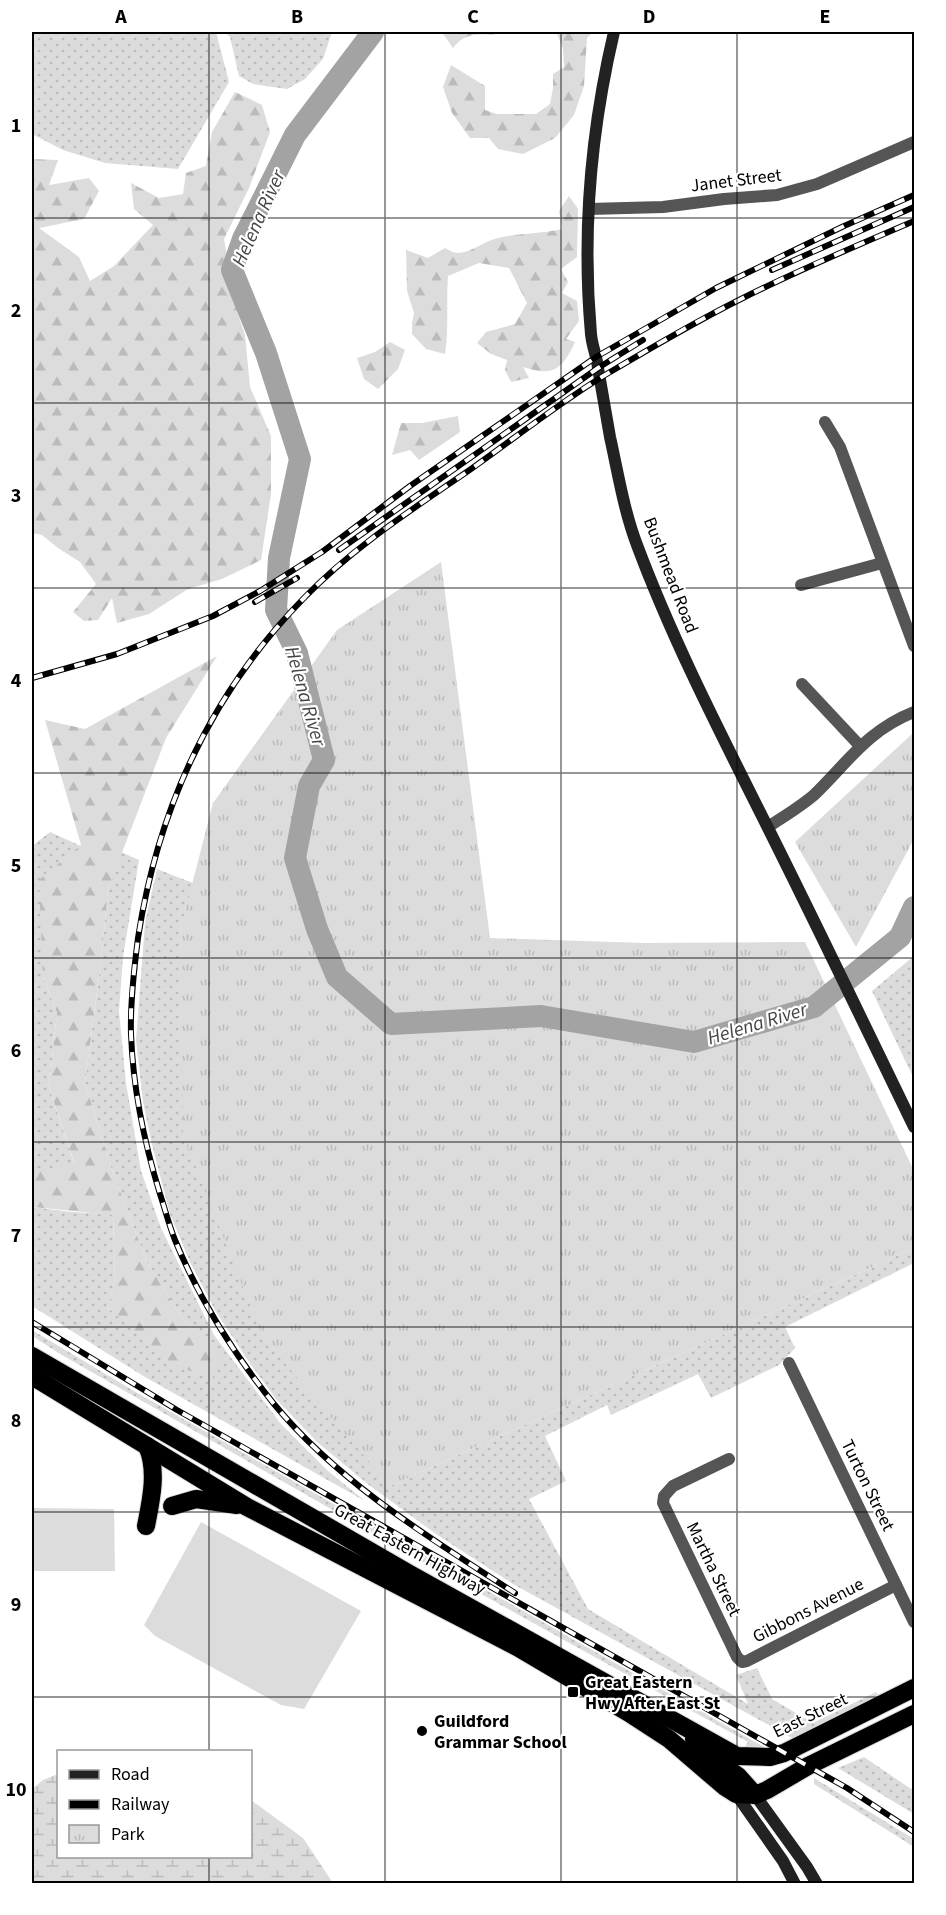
<svg xmlns="http://www.w3.org/2000/svg" width="946" height="1915" font-family="'Source Sans 3',sans-serif">
<style>
.grass{fill:url(#grass-dots)}
.forest{fill:url(#forest-firs)}
.wetland{fill:url(#wetland-marsh)}
.park{fill:url(#park-tufts)}
.pitch{fill:#dcdcdc}
.lines{fill:none;stroke-linecap:round;stroke-linejoin:round}
.river{stroke:#a3a3a3;stroke-width:22}
.highway-casing{stroke:#dbdbdb;stroke-width:20}
.street{stroke:#555;stroke-width:12}
.secondary{stroke:#222;stroke-width:12}
.highway{stroke:#000;stroke-width:18}
.rail-casing{stroke:#000;stroke-width:6}
.rail{stroke:#fff;stroke-width:4;stroke-dasharray:11;stroke-linecap:butt}
.grid{fill:none;stroke:#000;stroke-width:1.5;stroke-opacity:0.55}
.poi-dot{fill:#000;stroke:#fff;stroke-width:2}
.labels{text-anchor:middle;stroke-width:4.5;stroke-linejoin:round;paint-order:stroke}
.street-label{font-size:18px;fill:#000;stroke:#fff}
.poi-label{font-size:18px;font-weight:bold;fill:#000;stroke:#fff;text-anchor:start}
.water-label{font-size:20px;font-style:italic;fill:#444;stroke:#fff}
.neatline{fill:none;stroke:#000;stroke-width:2}
.grid-label{font-size:20px;text-anchor:middle;font-weight:bold;fill:#000}
</style>
<defs>
<pattern id="grass-dots" width="8" height="8" patternUnits="userSpaceOnUse" patternTransform="scale(1.5)"><rect width="8" height="8" fill="#dcdcdc"/><path d="M2 2h.1M6 6h.1" fill="none" stroke="#bbb" stroke-width="1.8" stroke-linecap="round"/></pattern>
<pattern id="forest-firs" width="22" height="20" patternUnits="userSpaceOnUse" patternTransform="scale(1.5)"><rect width="22" height="20" fill="#dcdcdc"/><path d="M5 1l3.5 6h-7zM16 11l3.5 6h-7z" fill="#bbb"/></pattern>
<pattern id="wetland-marsh" width="20" height="14" patternUnits="userSpaceOnUse" patternTransform="scale(1.5)"><rect width="20" height="14" fill="#dcdcdc"/><path d="M1 5h8M5 5V1M11 12h8M15 12V8" fill="none" stroke="#bbb"/></pattern>
<pattern id="park-tufts" width="24" height="20" patternUnits="userSpaceOnUse" patternTransform="scale(1.5)"><rect width="24" height="20" fill="#dcdcdc"/><path d="M3 7l-1-3M5 7V3M7 7l1-3M15 17l-1-3M17 17v-4M19 17l1-3" fill="none" stroke="#bbb"/></pattern>
</defs>
<rect width="100%" height="100%" fill="#fff"/>
<!-- grass -->
<g class="grass">
<path d="M32 32H216L229 82 178 169 105 163 63 150 32 134Z"/>
<path d="M225 32H332L323 59 305 79 287 89 253 84 239 76 230 37Z"/>
<path d="M50 832 81 846 43 977 57 1013 49 1087 74 1163 33 1207 71 1212 113 1214 115 1279 108 1309 222 1357 181 1317 147 1262 112 1170 85 1083 102 953 108 889 121 852 139 860 123 957 119 1011 126 1083 141 1171 161 1228 214 1335 281 1424 328 1471 365 1501 145 1377 32 1306V846Z"/>
<path d="M157 869 193 883 179 935 390 1486 914 1248V1263L785 1327 795 1348 779 1365 711 1398 698 1374 611 1415 607 1405 545 1436 566 1481 529 1499 588 1609 748 1704 736 1675 757 1668 772 1699 813 1723 876 1692 879 1696 794 1739 513 1584 436 1534 369 1485 317 1442 276 1399 251 1365 216 1312 190 1262 170 1214 152 1145 143 1102 136 1040 145 923Z"/>
<path d="M914 956V1079L872 991Z"/>
<path d="M32 1330 139 1394 764 1747H745L748 1742 427 1564 62 1355 32 1336Z"/>
<path d="M864 1757 911 1789 914 1787V1814L838 1768Z"/>
<path d="M814 1778 914 1839V1847L814 1784Z"/>
</g>
<!-- forest -->
<g class="forest">
<path d="M442 32H497L493 35C477 33 463 34 453 48Z"/>
<path d="M556 32H593L587 38 584 86 574 115 555 138 523 154 498 149 489 138H470L452 113 443 87 451 65 485 86V110L497 114H536L550 104 553 88V74L564 67 563 48Z"/>
<path d="M235 92 262 105 270 132 249 188 224 239 236 308 245 335 250 387 271 436V494L261 560 222 579 188 589 149 614 117 623 112 598 98 620 84 621 73 612 96 584 80 562 58 548 42 535 32 533V159L58 160 49 185 89 178 99 191 84 219 39 228 79 257 90 281 114 266 153 225 134 209 131 183 159 198 183 194 186 173 206 166 212 132Z"/>
<path d="M569 196 578 209 577 257 561 269 568 282 562 293 577 301 579 321 566 339 575 342C562 370 553 377 523 367L529 378 511 382 505 370 507 360 491 354 477 343 486 332 515 324 527 303 509 268 479 263 448 276C446 302 449 328 445 354L426 349 412 334V323L414 313 407 291 406 250 428 258 445 248C449 250 454 253 458 253 473 252 484 241 498 238 519 233 541 234 562 229L559 211Z"/>
<path d="M390 342 405 350 398 369 378 389 364 379 357 358 375 352Z"/>
<path d="M458 416 460 432 419 460 410 450 392 455 401 423H422Z"/>
<path d="M217 656 166 738 108 889 102 953 85 1083 112 1170 147 1262 181 1317 223 1357 212 1379 174 1365 108 1308 115 1279 113 1215 33 1207V1174L74 1162 49 1087 57 1013 43 977 39 880 81 845 45 720 85 729Z"/>
</g>
<!-- wetland -->
<path class="wetland" d="M58 1774V1856H250L251 1800 303 1838 333 1883H32V1789L43 1780Z"/>
<!-- park -->
<g class="park">
<path d="M441 562 490 938 643 943 805 942 914 1171V1248L390 1486 263 1338 183 1135 179 935 213 803 337 630Z"/>
<path d="M912 734H914V839L856 947 795 842Z"/>
</g>
<!-- pitch -->
<g class="pitch">
<path d="M32 1508 114 1509 115 1571H32Z"/>
<path d="M201 1522 361 1611 304 1709 281 1705 155 1636 144 1625Z"/>
</g>
<g class="lines">
<!-- river -->
<path class="river" d="M373 32 295 135 243 239 232 270 266 353 300 459 279 558 276 610 297 653 324 760 309 786 295 858 317 929 337 977 391 1024 541 1016 694 1042 814 1007 900 937 914 907"/>
<defs>
<g id="highway">
<path d="M32 1356 408 1573 737 1756 770 1757 784 1753 914 1688"/>
<path d="M32 1376 247 1507 517 1647 629 1713 669 1739 725 1787 736 1794 755 1795 767 1790 808 1766 914 1714"/>
<path d="M172 1506 196 1499 237 1505"/>
<path d="M146 1526C151 1501 158 1470 147 1446"/>
<path d="M694 1739 699 1748 738 1776 755 1795"/>
</g>
</defs>
<!-- highway casing -->
<use href="#highway" class="highway-casing"/>
<!-- street -->
<g class="street">
<path d="M589 209 663 207 724 199 777 195 817 184 914 142"/>
<path d="M825 422 840 447 914 646"/>
<path d="M801 585 882 563"/>
<path d="M802 684 860 746"/>
<path d="M768 827C783 817 800 807 814 795 848 762 868 730 914 712"/>
<path d="M789 1363 914 1622"/>
<path d="M729 1459 673 1486 664 1496 663 1503 737 1657 742 1662 747 1661 896 1585"/>
</g>
<!-- secondary -->
<g class="secondary">
<path d="M614 32C591 130 582 233 591 334 592 346 597 357 598 368 602 391 606 414 610 437 618 473 624 511 637 545 674 644 723 738 770 832 819 930 866 1028 914 1127"/>
<path d="M736 1794 783 1861 795 1884"/>
<path d="M755 1795 807 1867 817 1884"/>
</g>
<!-- highway -->
<use href="#highway" class="highway"/>
<defs>
<g id="rail">
<path d="M772 270 914 207"/>
<path d="M339 550 598 368 643 340"/>
<path d="M255 602 297 578"/>
<path d="M32 678 117 654 213 616 260 591 322 552 410 486 596 357 716 288 844 226 914 195"/>
<path d="M32 1322 177 1410 847 1788 914 1832"/>
<path d="M515 1593C430 1538 339 1483 274 1404 234 1354 199 1299 175 1240 169 1225 165 1209 160 1194 144 1142 133 1088 131 1034 130 1002 134 969 138 938 158 808 211 693 304 598 353 547 413 509 471 469 515 438 559 403 605 375 649 349 693 323 739 300 796 271 856 246 914 221"/>
</g>
</defs>
<!-- rail casing -->
<use href="#rail" class="rail-casing"/>
<!-- rail -->
<use href="#rail" class="rail"/>
</g>
<!-- grid -->
<path class="grid" d="M209 32V1752M385 32V1884M561 32V1884M737 32V1884M32 218H914M32 403H914M32 588H914M32 773H914M32 958H914M32 1142H914M32 1327H914M32 1512H914M32 1697H914M209 1856V1884"/>
<!-- markers -->
<g class="poi-dot">
<rect x="567" y="1686" width="12" height="12" rx="3"/>
<circle cx="422" cy="1731" r="6"/>
</g>
<g class="labels">
<!-- street labels -->
<g class="street-label">
<text transform="translate(736 180) rotate(-7)" y="6">Janet Street</text>
<text transform="translate(671 575) rotate(69)" y="6">Bushmead Road</text>
<text transform="translate(868 1485) rotate(64)" y="6">Turton Street</text>
<text transform="translate(410 1549) rotate(29)" y="6">Great Eastern Highway</text>
<text transform="translate(714 1569) rotate(64)" y="6">Martha Street</text>
<text transform="translate(808 1610) rotate(-27)" y="6">Gibbons Avenue</text>
<text transform="translate(810 1715) rotate(-26)" y="6">East Street</text>
</g>
<!-- poi labels -->
<g class="poi-label">
<text x="585" y="1688">Great Eastern<tspan x="585" dy="21">Hwy After East St</tspan></text>
<text x="434" y="1727">Guildford<tspan x="434" dy="21">Grammar School</tspan></text>
</g>
<!-- water labels -->
<g class="water-label">
<text transform="translate(258 218) rotate(-66)" y="7">Helena River</text>
<text transform="translate(306 696) rotate(74)" y="7">Helena River</text>
<text transform="translate(757 1023) rotate(-17)" y="7">Helena River</text>
</g>
</g>
<!-- border -->
<rect width="946" height="1915" fill="none" stroke="#ffffff" stroke-width="66"/>
<!-- legend -->
<rect x="57" y="1750" width="195" height="108" fill="#ffffff" stroke="#999999" stroke-width="1.5"/>
<rect x="69" y="1770" width="30" height="9" fill="#222222" stroke="#999999" stroke-width="1.5"/>
<text x="111" y="1780" font-size="18" fill="#000000">Road</text>
<rect x="69" y="1800" width="30" height="9" fill="#000000" stroke="#999999" stroke-width="1.5"/>
<text x="111" y="1810" font-size="18" fill="#000000">Railway</text>
<rect x="69" y="1825" width="30" height="18" fill="url(#park-tufts)" stroke="#999999" stroke-width="1.5"/>
<text x="111" y="1840" font-size="18" fill="#000000">Park</text>
<rect x="33" y="33" width="880" height="1849" class="neatline"/>
<g class="grid-label">
<text x="121" y="23">A</text>
<text x="297" y="23">B</text>
<text x="473" y="23">C</text>
<text x="649" y="23">D</text>
<text x="825" y="23">E</text>
<text x="16" y="132">1</text>
<text x="16" y="317">2</text>
<text x="16" y="502">3</text>
<text x="16" y="687">4</text>
<text x="16" y="872">5</text>
<text x="16" y="1057">6</text>
<text x="16" y="1242">7</text>
<text x="16" y="1427">8</text>
<text x="16" y="1611">9</text>
<text x="16" y="1796">10</text>
</g>
</svg>
